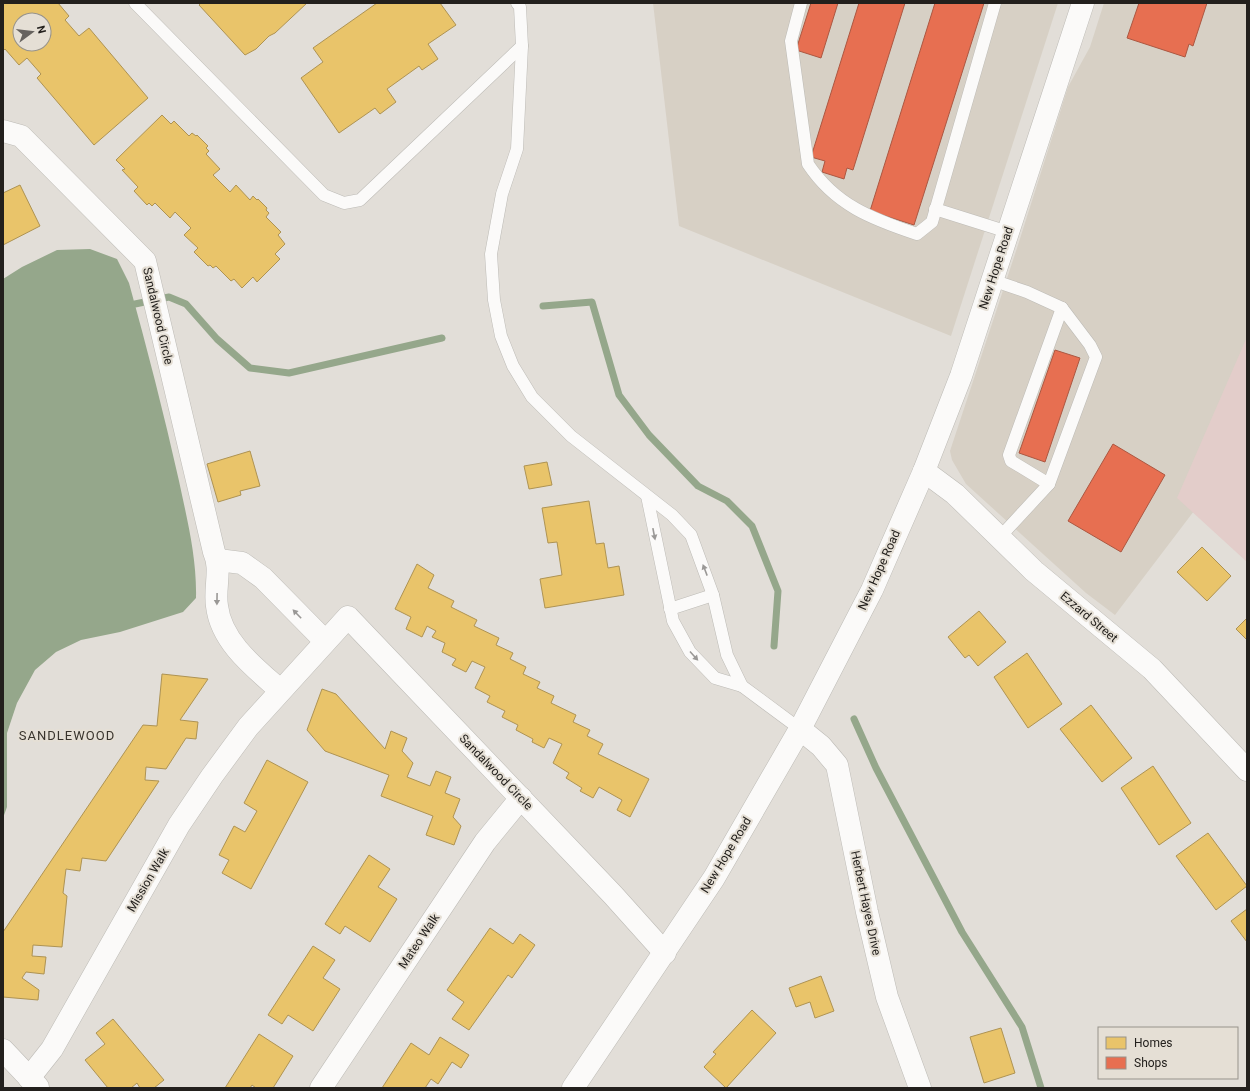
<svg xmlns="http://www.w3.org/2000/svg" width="1250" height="1091" font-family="Roboto,sans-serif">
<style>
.built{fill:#d7d0c5}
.green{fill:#e3cdca}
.water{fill:#95a78b}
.homes{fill:#e9c46a;stroke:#ae9353;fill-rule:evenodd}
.shops{fill:#e76f51;stroke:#ac5741}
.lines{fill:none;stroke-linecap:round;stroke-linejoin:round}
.stream{stroke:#95a78b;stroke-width:7}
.service-casing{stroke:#bdbbb6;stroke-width:13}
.minor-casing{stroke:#bdbbb6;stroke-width:23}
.tertiary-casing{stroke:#bdbbb6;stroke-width:23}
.service{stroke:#fbfaf9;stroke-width:12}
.minor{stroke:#fbfaf9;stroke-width:22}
.tertiary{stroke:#fbfaf9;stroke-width:22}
.oneway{fill:#9a9896}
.labels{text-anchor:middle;stroke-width:4;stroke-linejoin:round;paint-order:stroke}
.street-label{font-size:12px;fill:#23201d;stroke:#e5dfd5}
.neighbourhood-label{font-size:13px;letter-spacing:1px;fill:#39342d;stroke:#e5dfd5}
</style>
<rect width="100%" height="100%" fill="#e2ded8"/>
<!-- built -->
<g class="built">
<path d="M653 3H1058L951 336 679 226Z"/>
<path d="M1104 3H1247V475L1194 511 1115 615 1086 593 966 484 952 460 950 451 1018 245 1068 87 1090 47Z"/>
</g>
<!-- green -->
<path class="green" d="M1247 337V562L1177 498Z"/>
<!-- water -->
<path class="water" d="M90 249 117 259 129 283C147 348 164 414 179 481 187 519 197 558 196 598L183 612 120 632 81 640 56 652 35 670 17 703 7 733V807L3 818V279L22 267 57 250Z"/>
<!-- homes -->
<g class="homes">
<path d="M3 3H58L69 16 65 20 79 36 89 28 148 98 94 145 37 78 41 74 27 58 19 65 5 49 3 51ZM20 20H44V44H20Z"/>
<path d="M201 3H307L275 33 269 36 256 49 245 55 199 5Z"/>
<path d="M377 3H440L456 25 428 44 438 59 422 70 419 66 387 89 396 102 380 114 375 108 339 133 301 78 323 62 313 48Z"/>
<path d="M162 115 171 124 174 121 189 136 192 133 196 136 197 135 208 146 206 148 209 151 206 154 220 169 213 175 230 192 236 185 250 200 253 196 257 200 258 199 267 208 266 210 269 213 266 217 281 232 278 235 285 244 275 254 280 259 257 282 253 277 242 288 234 279 231 281 216 266 213 268 210 265 208 266 194 252 198 248 184 235 191 228 175 212 170 218 155 203 152 206 149 203 147 205 134 191 138 187 122 170 125 169 116 160Z"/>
<path d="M20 185 40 226 3 245V193Z"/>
<path d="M250 451 260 486 240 491 241 495 218 502 207 464Z"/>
<path d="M547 462 552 485 529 489 524 466Z"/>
<path d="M589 501 596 544 604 543 608 568 619 566 624 595 545 608 540 579 562 575 557 542 548 543 542 508Z"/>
<path d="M1202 547 1231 576 1207 601 1177 572Z"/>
<path d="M417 564 434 575 428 588 454 601 451 607 477 620 474 626 499 638 496 645 513 653 510 659 526 667 523 674 540 682 537 688 554 696 551 703 576 715 573 722 590 730 587 736 603 744 598 754 649 779 630 817 617 810 622 800 599 787 593 798 580 791 582 788 566 778 569 773 553 763 562 744 549 738 544 748 532 742 533 739 516 730 518 725 502 717 505 711 487 702 490 696 475 688 485 667 472 661 466 672 452 665 456 659 442 652 445 643 432 637 436 631 427 626 422 637 406 629 411 617 395 609Z"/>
<path d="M979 611 1006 642 978 666 969 655 965 658 948 637Z"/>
<path d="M1247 618V640L1236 629Z"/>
<path d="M1027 653 1062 704 1028 728 994 677Z"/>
<path d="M162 674 208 679 180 720 198 722 196 739 186 738 166 769 146 767 145 780 159 781 106 861 82 858 80 871 66 869 63 893 67 896 62 947 33 945 32 956 46 957 44 974 26 972 22 978 39 990 38 1000 3 997V932L143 725 157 726Z"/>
<path d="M322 689 336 694 385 749 391 731 407 738 402 751 413 763 407 777 430 786 436 771 451 777 445 793 460 799 453 817 461 826 454 845 426 835 433 816 381 796 389 775 325 751 307 730Z"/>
<path d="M1091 705 1132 758 1102 782 1060 729Z"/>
<path d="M267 760 308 782 251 889 222 873 229 860 219 855 234 826 245 832 257 811 244 803Z"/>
<path d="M1153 766 1191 823 1159 845 1121 788Z"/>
<path d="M1208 833 1247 886 1216 910 1176 856Z"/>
<path d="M369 855 390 869 378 887 397 899 370 942 345 926 340 934 325 924Z"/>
<path d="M1247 909V942L1231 921Z"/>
<path d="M490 928 513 944 520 934 535 945 512 978 508 975 469 1030 452 1019 464 1002 447 990Z"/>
<path d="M313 946 335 960 323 978 340 989 313 1031 288 1015 282 1024 268 1015Z"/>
<path d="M821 976 834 1011 815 1018 810 1002 796 1007 789 988Z"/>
<path d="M752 1010 776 1033 726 1088 704 1067 716 1054 713 1052Z"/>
<path d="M113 1019 164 1080 154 1088H140L137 1083 131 1088H108L85 1060 105 1044 96 1033Z"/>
<path d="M1001 1028 1015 1073 984 1083 970 1037Z"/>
<path d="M259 1034 293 1056 273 1088H256L252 1085 250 1088H225Z"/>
<path d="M440 1037 469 1055 461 1068 452 1062 438 1084 431 1079 425 1088H382L411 1043 429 1055Z"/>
</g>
<!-- shops -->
<g class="shops">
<path d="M811 3H838L821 58 796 50Z"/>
<path d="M859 3H905L853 170 847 168 844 179 822 172 825 161 811 157Z"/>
<path d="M935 3H984L914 225 870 211Z"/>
<path d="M1139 3H1207L1193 46 1189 44 1185 57 1127 38Z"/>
<path d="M1055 350 1080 358 1045 462 1019 453Z"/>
<path d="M1113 444 1165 475 1121 552 1068 521Z"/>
</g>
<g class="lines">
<!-- stream -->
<g class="stream">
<path d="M135 304 169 297 186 304 217 339 250 368 289 373 442 338"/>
<path d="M543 306 592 302 619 395 649 435 698 486 727 501 752 526 778 591 774 646"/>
<path d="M854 719 876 768 962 932 1022 1027 1041 1088"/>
</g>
<defs>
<g id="service">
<path d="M135 3 324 195 344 203 360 200 522 46"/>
<path d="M517 3 520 7 522 46 517 149 502 194 491 254 494 300 501 336 513 366 532 397 571 436 672 515 691 535 713 595 727 655 742 686"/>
<path d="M801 3 791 41 808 164C835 205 872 219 917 234L932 222 995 3"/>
<path d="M935 209 1008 232"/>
<path d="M992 280 1027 292 1062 308 1090 345 1096 357 1049 484 1000 537"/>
<path d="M1049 484 1011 461 1009 455 1062 308"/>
<path d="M647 496 673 621 690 652 715 678 742 686 800 729"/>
<path d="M670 609 713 595"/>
</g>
<g id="minor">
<path d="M3 131 21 136 145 261 214 552C222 569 214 588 217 606 221 642 255 668 280 690"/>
<path d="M924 471 955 494 1034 571 1152 669 1247 770"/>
<path d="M218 560 242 563 263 578 325 641"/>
<path d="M800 729 821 746 837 765 867 912 887 997 920 1088"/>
<path d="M3 1050 38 1087"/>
<path d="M29 1078 52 1049 179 825 212 776 248 727 348 617 613 895 665 953"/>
<path d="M321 1088 485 842 521 798"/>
</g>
<path id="tertiary" d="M573 1088 714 878 800 729 872 590 924 471 961 376 1083 3"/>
</defs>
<!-- service casing -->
<use href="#service" class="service-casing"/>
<!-- minor casing -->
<use href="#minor" class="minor-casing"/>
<!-- tertiary casing -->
<use href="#tertiary" class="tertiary-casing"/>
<!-- service -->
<use href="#service" class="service"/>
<!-- minor -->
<use href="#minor" class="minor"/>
<!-- tertiary -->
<use href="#tertiary" class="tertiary"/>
</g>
<!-- one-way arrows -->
<defs><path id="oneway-solid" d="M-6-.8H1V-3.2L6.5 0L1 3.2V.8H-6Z"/></defs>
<g class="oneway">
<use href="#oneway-solid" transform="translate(654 534) rotate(79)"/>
<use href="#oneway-solid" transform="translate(705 570) rotate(-111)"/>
<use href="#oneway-solid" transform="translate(217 599) rotate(91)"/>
<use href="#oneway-solid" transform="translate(297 614) rotate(-134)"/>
<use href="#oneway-solid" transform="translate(694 656) rotate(48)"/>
</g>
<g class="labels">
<!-- street labels -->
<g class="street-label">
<text transform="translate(996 268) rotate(-72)" y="4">New Hope Road</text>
<text transform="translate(158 316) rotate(77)" y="4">Sandalwood Circle</text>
<text transform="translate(879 570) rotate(-66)" y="4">New Hope Road</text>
<text transform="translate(1089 617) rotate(40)" y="4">Ezzard Street</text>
<text transform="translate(496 772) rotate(46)" y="4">Sandalwood Circle</text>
<text transform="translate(726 855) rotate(-59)" y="4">New Hope Road</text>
<text transform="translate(148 880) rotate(-60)" y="4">Mission Walk</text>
<text transform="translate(866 903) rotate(78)" y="4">Herbert Hayes Drive</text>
<text transform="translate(419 941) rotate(-56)" y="4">Mateo Walk</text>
</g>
<!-- neighbourhood labels -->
<g class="neighbourhood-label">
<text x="67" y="740">SANDLEWOOD</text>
</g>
</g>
<!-- border -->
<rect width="1250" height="1091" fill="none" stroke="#23201d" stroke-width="8"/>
<!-- legend -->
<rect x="1098" y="1027" width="140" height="52" fill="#e5dfd5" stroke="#97938b"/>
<rect x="1106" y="1037" width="20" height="12" fill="#e9c46a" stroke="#97938b"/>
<text x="1134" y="1047" font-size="12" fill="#23201d">Homes</text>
<rect x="1106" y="1057" width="20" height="12" fill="#e76f51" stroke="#97938b"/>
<text x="1134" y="1067" font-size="12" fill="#23201d">Shops</text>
<!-- north arrow -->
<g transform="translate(32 32) rotate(75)"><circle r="19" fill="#e5dfd5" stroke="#97938b"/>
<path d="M0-3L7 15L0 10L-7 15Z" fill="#66625e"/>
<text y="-6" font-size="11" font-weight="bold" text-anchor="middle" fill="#23201d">N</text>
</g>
</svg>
